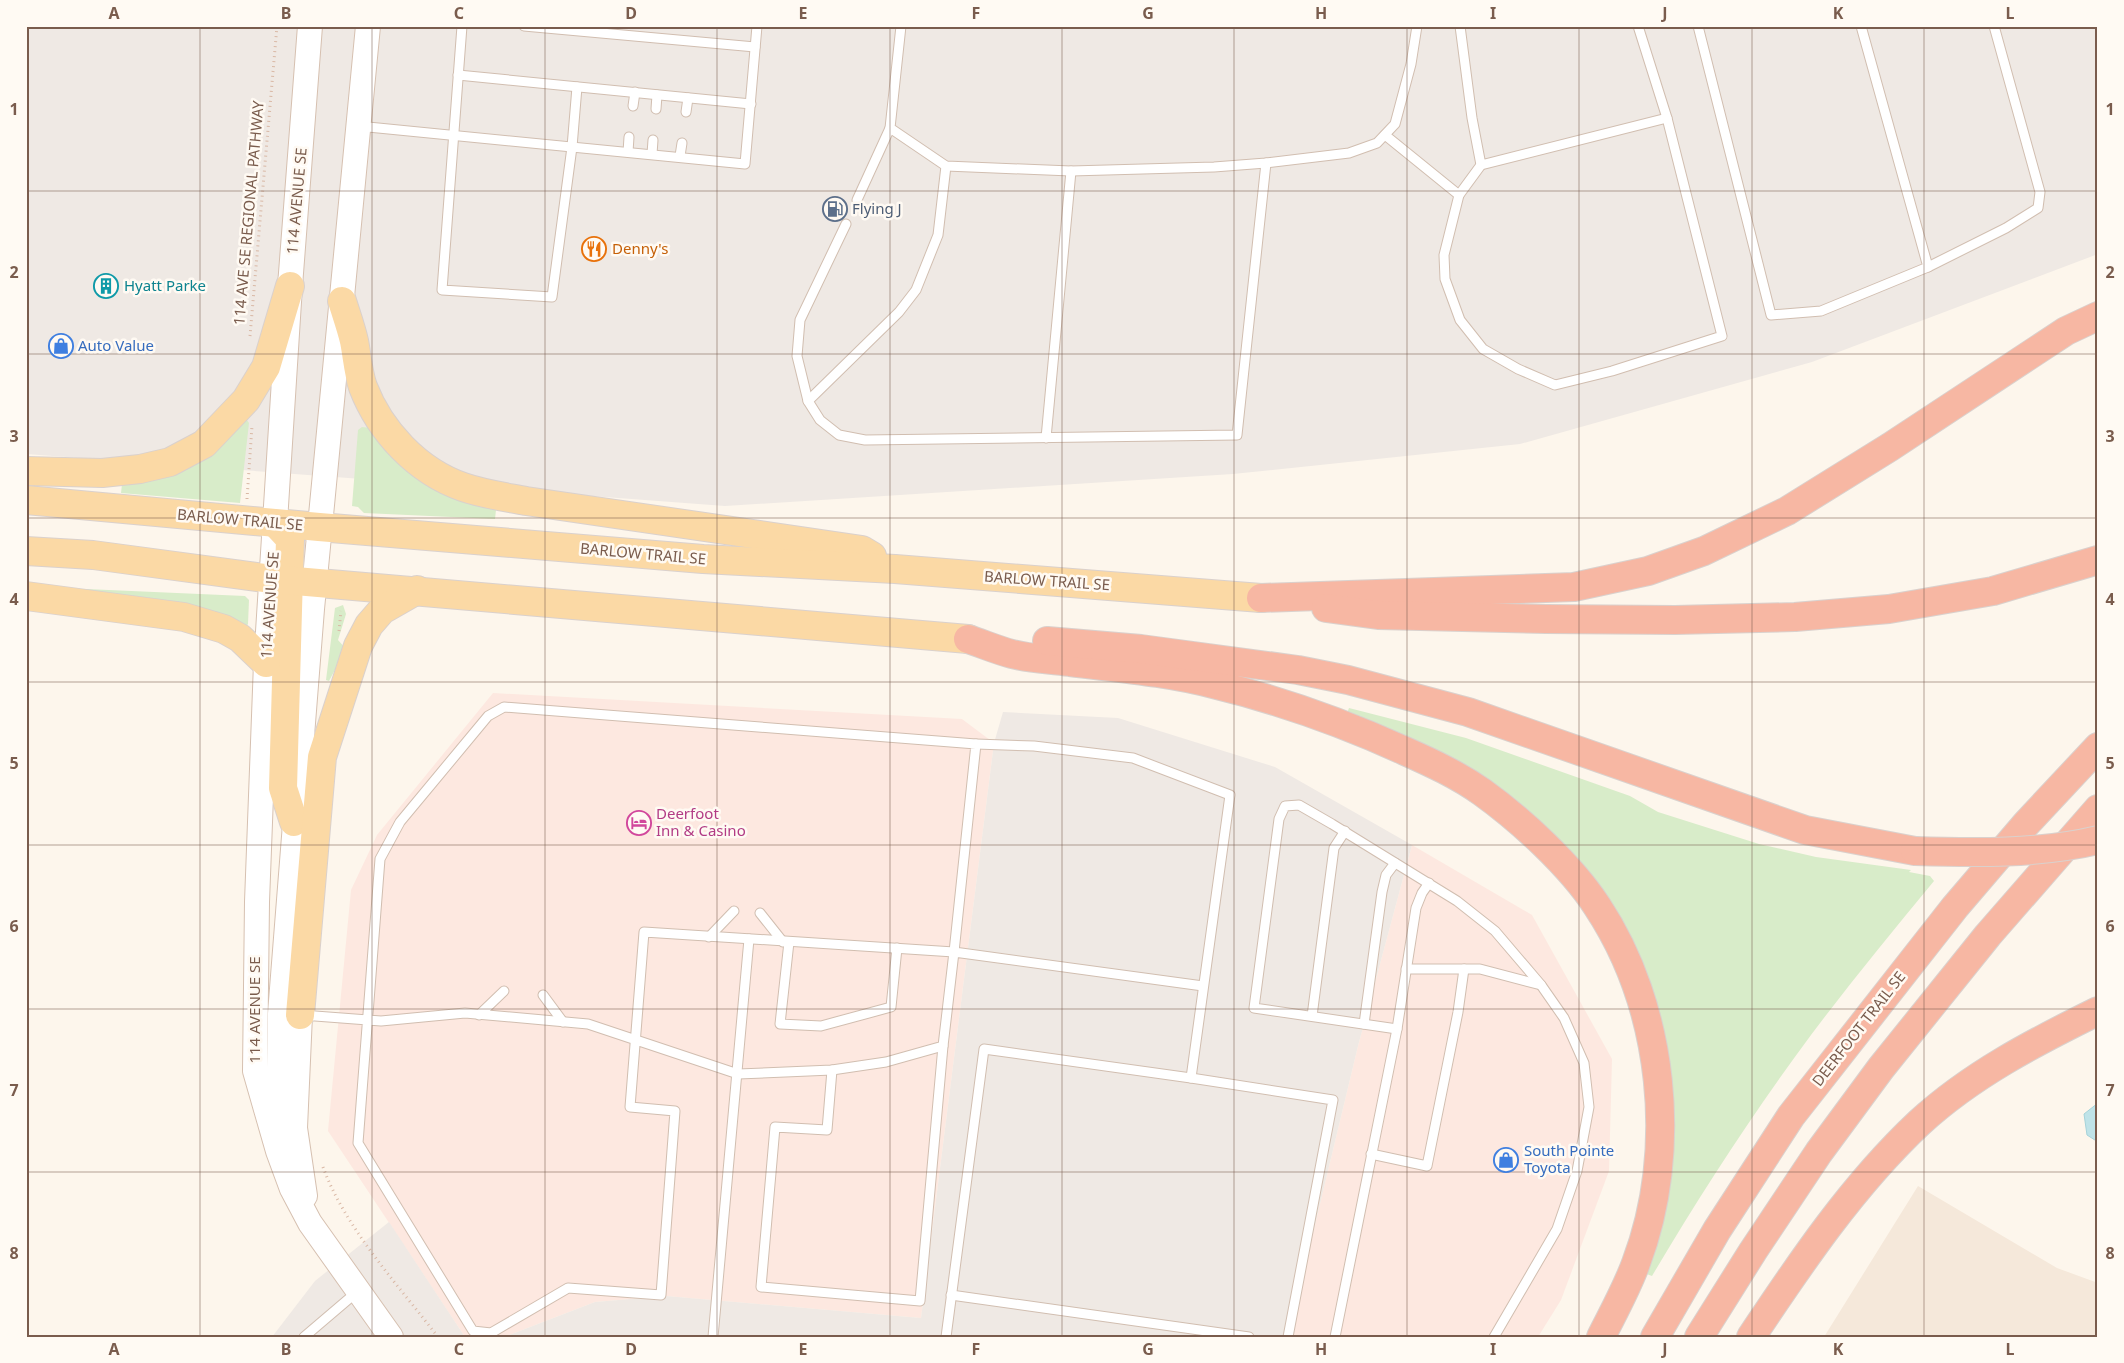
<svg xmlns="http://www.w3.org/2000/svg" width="2124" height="1363" font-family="'Noto Sans',sans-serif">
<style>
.residential{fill:#f5e8da}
.commercial{fill:#fde8e0}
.industrial{fill:#efe9e4}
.green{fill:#d8ecc9}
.water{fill:#bfe3e8;stroke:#a5d3da}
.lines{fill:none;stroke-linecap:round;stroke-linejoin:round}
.service-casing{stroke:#d1beb0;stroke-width:11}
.secondary-casing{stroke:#d6c0b0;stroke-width:26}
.primary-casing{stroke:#dad1cd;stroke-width:30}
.motorway-casing{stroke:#dad1cd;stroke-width:30}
.path{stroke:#d9b8a5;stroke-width:3;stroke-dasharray:1 4;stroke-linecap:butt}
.service{stroke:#fff;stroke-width:9}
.secondary{stroke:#fff;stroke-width:24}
.primary{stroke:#fbd9a5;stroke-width:28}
.motorway{stroke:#f7b7a3;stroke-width:28}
.motorway-bridge-casing{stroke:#dad1cd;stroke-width:30;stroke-linecap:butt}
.motorway-bridge{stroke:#f7b7a3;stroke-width:28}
.grid{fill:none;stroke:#7a5c4d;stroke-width:1;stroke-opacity:0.55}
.labels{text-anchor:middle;stroke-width:5;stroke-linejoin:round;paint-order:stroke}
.street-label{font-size:15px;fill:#7a5c4d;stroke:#fffaf3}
.service-label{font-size:15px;fill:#4e5e75;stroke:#fffaf3;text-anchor:start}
.food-label{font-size:15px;fill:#c56008;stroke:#fffaf3;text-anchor:start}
.culture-label{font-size:15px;fill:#0d838f;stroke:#fffaf3;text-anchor:start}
.shop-label{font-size:15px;fill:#366cbe;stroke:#fffaf3;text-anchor:start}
.hotel-label{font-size:15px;fill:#b23c85;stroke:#fffaf3;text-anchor:start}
.neatline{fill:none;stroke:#7a5c4d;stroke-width:2}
.grid-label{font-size:16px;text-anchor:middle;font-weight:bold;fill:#7a5c4d}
</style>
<rect width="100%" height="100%" fill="#fdf6ec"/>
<!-- residential -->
<path class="residential" d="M1918 1186 2057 1268 2098 1283V1337H1824Z"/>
<!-- commercial -->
<g class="commercial">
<path d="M493 693 962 719 994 743 921 1318 666 1296 595 1302 504 1337H465L328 1131 351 890 377 835Z"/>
<path d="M1412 845 1532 915 1612 1059 1609 1171 1561 1300 1538 1337H1288L1358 1046Z"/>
</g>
<!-- industrial -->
<g class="industrial">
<path d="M26 26H2098V254L1812 362 1520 444 1233 474 725 506 26 454Z"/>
<path d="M1003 712 1118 718 1275 767 1412 845 1358 1046 1288 1337H504L595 1302 666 1296 921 1318 994 743Z"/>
<path d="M389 1222 465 1337H272L315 1281Z"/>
</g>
<!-- green -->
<g class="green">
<path d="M246 419 249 423 240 503 121 493 122 484 221 446 239 428Z"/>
<path d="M362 427 371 428 386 450 397 461 486 507 496 510 495 519 364 513 358 507 352 506 358 430Z"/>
<path d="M86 589 245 596 249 600 248 624 246 627 85 597Z"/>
<path d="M343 605 346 614 338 640 346 649 329 681 326 680 335 608Z"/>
<path d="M1349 708 1466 738 1630 796 1658 812 1759 844 1816 857 1911 870 1909 872 1930 876 1934 881C1892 932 1850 983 1811 1035 1753 1113 1701 1193 1652 1276L1644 1273 1671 1091 1560 850 1346 716Z"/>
</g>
<!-- water -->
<path class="water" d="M2098 1103V1142L2087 1135 2084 1114Z"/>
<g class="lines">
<defs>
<g id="service">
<path d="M462 26 442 290 552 297 572 147 577 87"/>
<path d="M524 26 755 47"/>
<path d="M901 26 890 128 946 166 1071 171 1214 167 1266 163 1349 153 1377 143 1395 124 1411 64 1417 26"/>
<path d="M1460 26 1472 118 1481 165 1667 118"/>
<path d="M1698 26 1771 315 1821 311 1928 267 1861 26"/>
<path d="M458 75 751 104"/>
<path d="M633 106 635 92"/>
<path d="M656 109 657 95"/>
<path d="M686 112 688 98"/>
<path d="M358 126 745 164 757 26"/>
<path d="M1385 135 1459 195 1444 255 1445 279 1460 320 1483 349 1518 369 1555 385 1612 371 1722 336 1667 118 1638 26"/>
<path d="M628 152 629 137"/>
<path d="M652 154 653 140"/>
<path d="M680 156 682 143"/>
<path d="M1459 195 1481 165"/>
<path d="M857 200 890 128"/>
<path d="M846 224 800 320 797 356 808 401 820 420 839 435 865 440 1237 435 1266 163"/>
<path d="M1928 267 2006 228 2038 208 2040 192 1994 26"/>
<path d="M808 401 899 312 916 290 938 235 946 166"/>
<path d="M1046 438 1071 171"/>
<path d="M760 913 783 942"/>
<path d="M709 937 734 911"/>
<path d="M789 942 780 1024 821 1026 891 1007 897 948"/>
<path d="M1464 969H1480L1541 985"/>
<path d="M543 995 563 1022"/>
<path d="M302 1015 381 1021 465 1013 588 1024 738 1074 832 1070 886 1062 943 1046 954 952 644 932C639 990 635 1049 630 1107L675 1111 661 1295 568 1288 491 1333 473 1331 358 1143 380 859 400 822 488 716 504 707 976 744 954 952 1203 986"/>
<path d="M479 1015 504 991"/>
<path d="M1312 1016 1334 848 1345 831"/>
<path d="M1364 1024 1382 892 1386 875 1395 863"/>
<path d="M1397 1029 1254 1008 1279 819 1285 806 1299 805 1332 824 1457 901 1495 931 1541 985 1564 1018 1584 1063 1589 1107 1577 1171 1557 1229 1494 1337"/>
<path d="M832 1070 827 1130 775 1127 761 1287 920 1301 943 1046"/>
<path d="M1191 1078 1333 1100 1288 1337"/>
<path d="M1371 1154 1427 1166 1458 1012 1464 969H1406"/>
<path d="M951 1295 1249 1337"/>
<path d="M304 1337 358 1291"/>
<path d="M713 1337 749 939"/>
<path d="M946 1337 984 1049 1191 1078 1230 795 1133 758 1034 746 976 744"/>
<path d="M1335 1337 1397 1029 1416 908 1422 893 1429 883"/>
</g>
<g id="secondary">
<path d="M310 26 290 286 266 663 257 902 255 1071 278 1151 292 1189 310 1223 391 1337"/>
<path d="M300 1015 295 1128 305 1196"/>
<path d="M278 1122 280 1014 312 609 368 26"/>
</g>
<g id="primary">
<path d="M342 301C346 314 351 328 354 341 357 356 358 373 363 387 380 431 417 471 463 487 483 494 505 497 526 501L862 550 872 556"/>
<path d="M26 471 102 473 140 469 170 462 204 444 246 400 266 367 290 286"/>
<path d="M26 500 319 527 703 559 895 569 1261 598"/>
<path d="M276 524 290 539 283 788 294 822"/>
<path d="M26 551 93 555 272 579 968 639"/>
<path d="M26 596 184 617 224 629 240 638 266 663"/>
<path d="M300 1015 322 757 358 646 369 625 382 610 417 590"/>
</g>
<g id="motorway">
<path d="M1261 598 1574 587 1648 571 1704 551 1787 511 1890 447 2066 331 2098 316"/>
<path d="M1326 608 1378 615 1546 619 1675 620 1795 617 1889 609 1993 591 2098 560"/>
<path d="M968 639C983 644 997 650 1012 654 1031 659 1051 659 1070 662 1117 668 1167 672 1213 684 1279 700 1344 723 1405 751 1432 763 1458 775 1482 792 1521 820 1571 866 1597 906 1664 1007 1679 1150 1636 1263 1627 1288 1613 1313 1601 1337"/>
<path d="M1047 641 1141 649 1298 670 1348 680 1468 712 1805 830 1915 851"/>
<path d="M1655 1337 1717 1230 1791 1116 1955 907 2026 824 2098 747"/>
<path d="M1699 1337 1753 1251 1819 1152 1881 1068 1988 935 2098 809"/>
<path d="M1751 1337C1801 1262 1853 1185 1919 1123 1971 1075 2035 1042 2098 1011"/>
</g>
</defs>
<!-- service casing -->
<use href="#service" class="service-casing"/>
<!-- secondary casing -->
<use href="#secondary" class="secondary-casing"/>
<!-- primary casing -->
<use href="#primary" class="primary-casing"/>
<!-- motorway casing -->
<use href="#motorway" class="motorway-casing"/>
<!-- path -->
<g class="path">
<path d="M250 336 277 26"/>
<path d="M247 499 252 426"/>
<path d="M339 631 341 611"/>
<path d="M323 1167C345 1228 399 1286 438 1337"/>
</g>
<!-- service -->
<use href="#service" class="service"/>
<!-- secondary -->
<use href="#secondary" class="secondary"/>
<!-- primary -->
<use href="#primary" class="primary"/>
<!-- motorway -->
<use href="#motorway" class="motorway"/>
<defs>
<path id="motorway-bridge" d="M1915 851C1974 853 2040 854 2098 840"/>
</defs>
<!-- motorway-bridge casing -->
<use href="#motorway-bridge" class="motorway-bridge-casing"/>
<!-- motorway-bridge -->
<use href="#motorway-bridge" class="motorway-bridge"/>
</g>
<!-- grid -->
<path class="grid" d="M200 26V1337M372 26V1337M545 26V1337M717 26V1337M890 26V1337M1062 26V1337M1234 26V1337M1407 26V1337M1579 26V1337M1752 26V1337M1924 26V1337M26 191H2098M26 354H2098M26 518H2098M26 682H2098M26 845H2098M26 1009H2098M26 1172H2098"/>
<!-- icons -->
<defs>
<symbol id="fuel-ring" viewBox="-11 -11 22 22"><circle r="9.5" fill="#fffaf3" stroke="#5c6f8a" stroke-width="1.5"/><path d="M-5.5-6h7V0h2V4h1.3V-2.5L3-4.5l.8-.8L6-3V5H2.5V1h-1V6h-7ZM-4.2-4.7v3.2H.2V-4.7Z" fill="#5c6f8a"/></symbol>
<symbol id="restaurant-ring" viewBox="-11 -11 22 22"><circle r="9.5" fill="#fffaf3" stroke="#e8710a" stroke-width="1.5"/><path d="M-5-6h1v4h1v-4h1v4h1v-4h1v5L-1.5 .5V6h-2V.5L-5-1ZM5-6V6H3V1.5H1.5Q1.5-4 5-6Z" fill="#e8710a"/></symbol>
<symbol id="building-ring" viewBox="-11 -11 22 22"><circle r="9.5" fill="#fffaf3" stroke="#0f9aa8" stroke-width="1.5"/><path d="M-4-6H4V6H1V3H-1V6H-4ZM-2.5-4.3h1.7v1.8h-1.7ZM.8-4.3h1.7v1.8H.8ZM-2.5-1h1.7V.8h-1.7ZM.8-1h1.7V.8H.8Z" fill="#0f9aa8"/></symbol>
<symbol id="shop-ring" viewBox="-11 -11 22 22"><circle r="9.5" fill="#fffaf3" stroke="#3f7fe0" stroke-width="1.5"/><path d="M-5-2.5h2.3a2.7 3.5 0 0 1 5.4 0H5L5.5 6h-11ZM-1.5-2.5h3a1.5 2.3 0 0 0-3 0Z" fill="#3f7fe0"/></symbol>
<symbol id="hotel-ring" viewBox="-11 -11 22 22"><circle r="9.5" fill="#fffaf3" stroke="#d1479c" stroke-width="1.5"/><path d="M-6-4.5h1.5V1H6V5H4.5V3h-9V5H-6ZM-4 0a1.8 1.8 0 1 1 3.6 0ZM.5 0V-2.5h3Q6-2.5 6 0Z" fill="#d1479c"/></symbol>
</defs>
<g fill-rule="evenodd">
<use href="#fuel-ring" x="821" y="195" width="28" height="28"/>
<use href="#restaurant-ring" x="580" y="235" width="28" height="28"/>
<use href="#building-ring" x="92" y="272" width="28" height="28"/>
<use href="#shop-ring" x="47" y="332" width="28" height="28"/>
<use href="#hotel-ring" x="625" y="809" width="28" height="28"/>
<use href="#shop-ring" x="1492" y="1146" width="28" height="28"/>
</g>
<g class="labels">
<!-- street labels -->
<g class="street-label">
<text transform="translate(297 201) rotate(-85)" y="5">114 AVENUE SE</text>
<text transform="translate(249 213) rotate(-85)" y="5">114 AVE SE REGIONAL PATHWAY</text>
<text transform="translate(240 520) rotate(5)" y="5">BARLOW TRAIL SE</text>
<text transform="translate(643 554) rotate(5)" y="5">BARLOW TRAIL SE</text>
<text transform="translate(1047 581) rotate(4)" y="5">BARLOW TRAIL SE</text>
<text transform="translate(270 605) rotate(-86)" y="5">114 AVENUE SE</text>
<text transform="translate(255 1010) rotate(-90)" y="5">114 AVENUE SE</text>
<text transform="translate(1859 1029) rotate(-52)" y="5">DEERFOOT TRAIL SE</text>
</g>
<!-- service labels -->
<g class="service-label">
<text x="852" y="214">Flying J</text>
</g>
<!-- food labels -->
<g class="food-label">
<text x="612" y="254">Denny's</text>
</g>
<!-- culture labels -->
<g class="culture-label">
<text x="124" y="291">Hyatt Parke</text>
</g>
<!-- shop labels -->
<g class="shop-label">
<text x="78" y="351">Auto Value</text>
<text x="1524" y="1156">South Pointe<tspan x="1524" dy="17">Toyota</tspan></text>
</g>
<!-- hotel labels -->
<g class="hotel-label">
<text x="656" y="819">Deerfoot<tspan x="656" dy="17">Inn &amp; Casino</tspan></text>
</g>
</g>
<!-- border -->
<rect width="2124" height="1363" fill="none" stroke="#fffaf3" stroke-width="55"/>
<rect x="28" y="28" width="2068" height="1308" class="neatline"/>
<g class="grid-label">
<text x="114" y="19">A</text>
<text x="286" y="19">B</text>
<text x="459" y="19">C</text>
<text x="631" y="19">D</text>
<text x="803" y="19">E</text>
<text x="976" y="19">F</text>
<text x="1148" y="19">G</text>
<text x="1321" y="19">H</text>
<text x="1493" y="19">I</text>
<text x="1665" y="19">J</text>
<text x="1838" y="19">K</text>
<text x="2010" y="19">L</text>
<text x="14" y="115">1</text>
<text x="2110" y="115">1</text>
<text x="14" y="278">2</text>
<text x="2110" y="278">2</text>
<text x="14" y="442">3</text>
<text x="2110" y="442">3</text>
<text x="14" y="605">4</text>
<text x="2110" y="605">4</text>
<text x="14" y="769">5</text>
<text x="2110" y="769">5</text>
<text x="14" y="932">6</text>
<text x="2110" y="932">6</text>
<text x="14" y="1096">7</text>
<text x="2110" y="1096">7</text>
<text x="14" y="1259">8</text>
<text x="2110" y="1259">8</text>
<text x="114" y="1355">A</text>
<text x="286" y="1355">B</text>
<text x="459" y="1355">C</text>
<text x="631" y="1355">D</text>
<text x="803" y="1355">E</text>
<text x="976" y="1355">F</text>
<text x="1148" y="1355">G</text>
<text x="1321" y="1355">H</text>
<text x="1493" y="1355">I</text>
<text x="1665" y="1355">J</text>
<text x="1838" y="1355">K</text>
<text x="2010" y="1355">L</text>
</g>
</svg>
